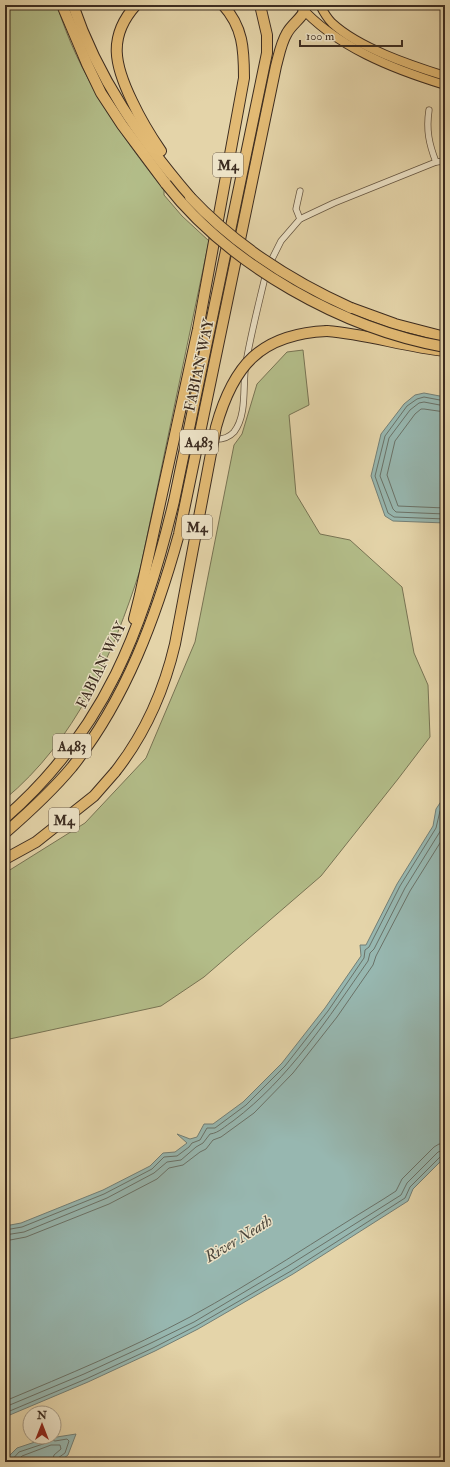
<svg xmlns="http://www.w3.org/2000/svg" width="450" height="1467" font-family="'IM FELL Double Pica',serif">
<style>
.green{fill:#b3bd89;stroke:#787454}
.water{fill:#97b7b0;stroke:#737f76}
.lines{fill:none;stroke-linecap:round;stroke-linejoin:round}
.shore{stroke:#6a7268;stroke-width:1}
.street-casing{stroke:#665642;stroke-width:7}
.primary-casing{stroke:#3c2c20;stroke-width:10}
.highway-casing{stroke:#3c2c20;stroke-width:12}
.street{stroke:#ede3c7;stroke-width:5.5}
.primary{stroke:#e2ba74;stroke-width:8}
.highway{stroke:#e2ba74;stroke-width:10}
.highway-bridge-casing{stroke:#3c2c20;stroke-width:12;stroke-linecap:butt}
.highway-bridge{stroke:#e2ba74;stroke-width:10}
.labels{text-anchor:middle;stroke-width:3;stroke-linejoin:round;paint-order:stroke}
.shield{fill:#ede3c7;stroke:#716352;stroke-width:1}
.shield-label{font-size:14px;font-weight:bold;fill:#3c2c20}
.street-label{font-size:15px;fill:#3c2c20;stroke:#ede3c7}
.water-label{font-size:16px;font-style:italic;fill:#4e483d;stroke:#ede3c7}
</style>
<rect width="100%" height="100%" fill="#e4d4a9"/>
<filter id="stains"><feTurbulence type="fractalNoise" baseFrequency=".005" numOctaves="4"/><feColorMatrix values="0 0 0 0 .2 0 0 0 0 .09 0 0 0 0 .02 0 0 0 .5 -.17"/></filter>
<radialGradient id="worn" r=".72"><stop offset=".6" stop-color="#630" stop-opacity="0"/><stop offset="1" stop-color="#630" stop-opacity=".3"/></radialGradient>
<!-- green -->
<g class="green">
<path d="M5 5H57C78 74 120 135 164 190V195L182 216 209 241 140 570C113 655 75 741 5 799Z"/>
<path d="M303 350 309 405 289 415 296 494 320 534 350 540 402 587 414 653 428 685 430 737 398 779 321 876 204 977 161 1006 5 1040V873L85 823 146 758 195 642 234 445 242 434 257 384 287 352Z"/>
</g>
<!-- water -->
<g class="water">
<path d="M424 393 445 397V523L393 521 385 516 371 476 381 434 404 404 415 395Z"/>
<path d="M445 783V1157L413 1189 408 1201 293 1274 198 1329 155 1351 88 1382 5 1417V1226L21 1223 103 1190 150 1166 163 1153 175 1152 187 1143 177 1134 190 1139 197 1137 204 1124H213L243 1102 282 1063 325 1008 361 956 360 945H366L397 884 433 826 436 809 444 797Z"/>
<path d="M76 1434 68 1455 59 1462H5V1460L17 1448 44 1439Z"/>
</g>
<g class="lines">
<!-- shore -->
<g class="shore">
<path d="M445 401 424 397 417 399 407 406 385 436 375 476 388 513 394 517 445 519"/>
<path d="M445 406 424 402 419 403 410 410 389 438 380 476 393 509 396 512 445 514"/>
<path d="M445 412 424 409H421L415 414 395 441 387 475 398 506 445 508"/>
<path d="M5 1230 22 1227 104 1194 152 1169 164 1157 177 1156 189 1147 192 1143 200 1140 207 1128H215L246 1105 285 1066 328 1011 364 958 365 950 369 947 400 886 436 828 440 811 445 802"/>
<path d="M5 1235 24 1232 107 1198 154 1173 167 1162 181 1160 196 1147 203 1143 210 1134C219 1133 225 1126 233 1121 289 1079 329 1017 368 961L370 953 374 949 405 888 441 830 445 812"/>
<path d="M5 1241 26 1237 109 1204 157 1179 169 1168 183 1165 200 1152 206 1149 213 1140 221 1137 254 1113 293 1073 337 1017 373 965 376 956 410 891 445 835"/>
<path d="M5 1401C67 1375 130 1349 190 1317 256 1281 318 1239 382 1200L396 1191 402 1179 434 1147 439 1144H445"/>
<path d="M5 1407 84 1374 151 1343 194 1322 288 1266 401 1195 407 1183 438 1152 445 1150"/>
<path d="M5 1413 86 1379 153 1348 196 1326 291 1271 405 1198 410 1187 441 1156 445 1155"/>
<path d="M10 1462 19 1452 46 1443 49 1439 55 1441 67 1439 69 1441 65 1453 58 1458 57 1462"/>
<path d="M16 1462 22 1456 51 1445H60L61 1449 54 1455 52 1462"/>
</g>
<defs>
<g id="street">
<path d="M429 110C426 130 429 144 436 162"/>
<path d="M300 191 296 209 300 219"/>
<path d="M269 265 281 241 300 219 334 203 436 162 445 161"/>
<path d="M200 437C211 440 225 442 234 432 248 414 242 383 246 363 251 333 259 303 266 273"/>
</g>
<g id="primary">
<path d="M299 5C336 47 393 69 445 85"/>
<path d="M320 5C323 11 327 18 332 23 359 48 410 65 445 76"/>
</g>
<g id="highway">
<path d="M62 5 87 64 101 93 122 125 166 184"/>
<path d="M73 5C98 79 140 138 190 197"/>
<path d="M136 5C107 37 115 66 132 101 140 118 150 135 161 151"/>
<path d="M351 308 395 324 445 337"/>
<path d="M327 331C367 334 405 347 445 351"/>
<path d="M134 619 140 595 198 329 244 78C244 49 243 27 223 5"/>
<path d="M5 818C105 731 144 627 174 501L267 53V35L260 5"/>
<path d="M5 833C28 813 52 791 72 767 126 699 156 617 179 534L276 66C279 55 281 43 287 33 293 22 304 18 306 5"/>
<path d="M5 859 36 842 94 796 115 772"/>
</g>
</defs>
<!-- street casing -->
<use href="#street" class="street-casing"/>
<!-- primary casing -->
<use href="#primary" class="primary-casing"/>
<!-- highway casing -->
<use href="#highway" class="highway-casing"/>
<!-- street -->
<use href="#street" class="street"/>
<!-- primary -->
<use href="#primary" class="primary"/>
<!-- highway -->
<use href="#highway" class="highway"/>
<defs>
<g id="highway-bridge">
<path d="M166 184C230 266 343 329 445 347"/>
<path d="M190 197C235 245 291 281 351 308"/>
<path d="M115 772C145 734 164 691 175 644L216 427C233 366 260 334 327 331"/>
</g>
</defs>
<!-- highway-bridge casing -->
<use href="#highway-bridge" class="highway-bridge-casing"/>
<!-- highway-bridge -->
<use href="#highway-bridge" class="highway-bridge"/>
</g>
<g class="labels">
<!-- shield labels -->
<g class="shield">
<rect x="213" y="153" width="30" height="24" rx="3"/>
<rect x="180" y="430" width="38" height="24" rx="3"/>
<rect x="182" y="515" width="30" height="24" rx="3"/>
<rect x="53" y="734" width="38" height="24" rx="3"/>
<rect x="49" y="808" width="30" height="24" rx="3"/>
</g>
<g class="shield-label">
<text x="228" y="170">M4</text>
<text x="199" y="447">A483</text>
<text x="197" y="532">M4</text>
<text x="72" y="751">A483</text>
<text x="64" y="825">M4</text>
</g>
<!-- street labels -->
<g class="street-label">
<text transform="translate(199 365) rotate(-78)" y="5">FABIAN WAY</text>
<text transform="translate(101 665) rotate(-64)" y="5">FABIAN WAY</text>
</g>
<!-- water labels -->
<g class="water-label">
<text transform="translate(238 1238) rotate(-31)" y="6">River Neath</text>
</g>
</g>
<!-- margin -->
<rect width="450" height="1467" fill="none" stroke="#e4d4a9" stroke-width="20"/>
<rect x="6" y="6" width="438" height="1455" fill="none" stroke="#3c2c20" stroke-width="2"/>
<rect x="10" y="10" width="430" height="1447" fill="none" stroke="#3c2c20"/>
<!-- north arrow -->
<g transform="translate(42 1425)"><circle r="19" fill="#ede3c7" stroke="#a69a84"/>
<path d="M0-3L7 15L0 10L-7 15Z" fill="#8f2418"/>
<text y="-6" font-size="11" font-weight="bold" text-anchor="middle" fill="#3c2c20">N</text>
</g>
<!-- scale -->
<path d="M300 40v6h102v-6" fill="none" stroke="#3c2c20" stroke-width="2"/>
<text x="306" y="40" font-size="12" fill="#3c2c20" stroke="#ede3c7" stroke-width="3" paint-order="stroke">100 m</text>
<rect width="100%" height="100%" filter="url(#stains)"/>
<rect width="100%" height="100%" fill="url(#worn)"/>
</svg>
